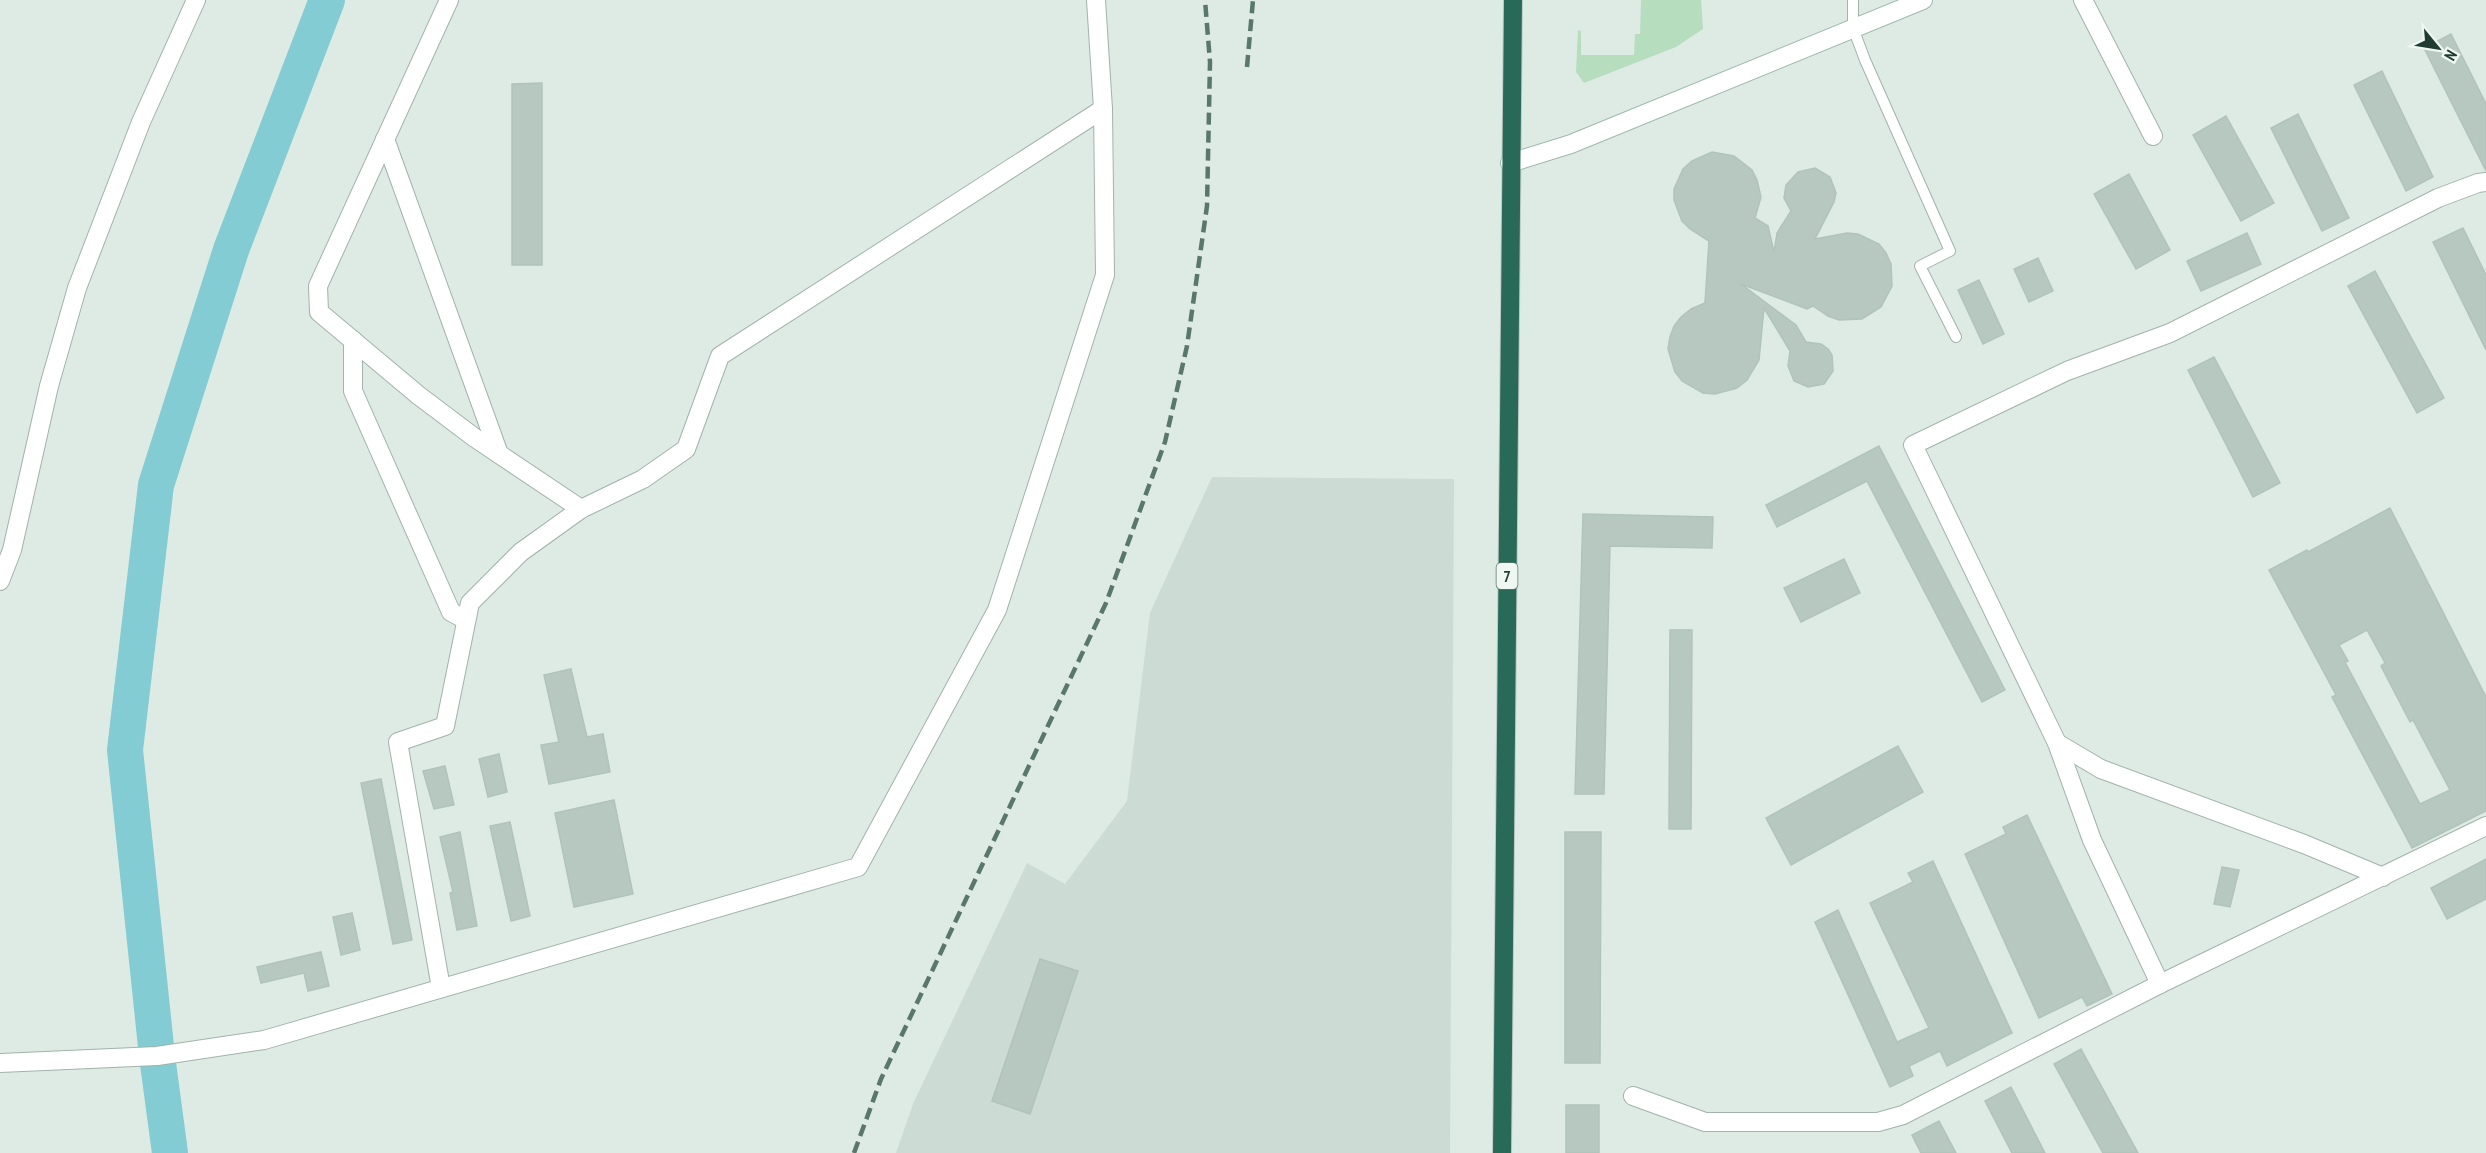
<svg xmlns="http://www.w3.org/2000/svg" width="2486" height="1153" font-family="'PT Sans Narrow',sans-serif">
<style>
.built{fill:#ccdbd3}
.green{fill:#b6ddbe}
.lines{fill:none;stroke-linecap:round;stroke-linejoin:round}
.river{stroke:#83ccd3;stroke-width:36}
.building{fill:#b7c8c0;stroke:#b0c4bb;stroke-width:1.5;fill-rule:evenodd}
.lane-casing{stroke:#a1b3ab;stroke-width:12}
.street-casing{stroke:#a1b3ab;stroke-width:20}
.secondary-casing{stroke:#9db7ac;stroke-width:20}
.highway-casing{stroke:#c0c8c6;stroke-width:20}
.lane{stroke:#fff;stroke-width:10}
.street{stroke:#fff;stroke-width:18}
.secondary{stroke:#fff;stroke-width:18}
.highway{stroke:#296957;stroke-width:18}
.rail{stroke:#59776d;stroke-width:4.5;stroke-dasharray:12 6;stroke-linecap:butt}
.labels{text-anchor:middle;stroke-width:4.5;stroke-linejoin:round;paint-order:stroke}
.shield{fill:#eff7f2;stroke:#5d736c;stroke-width:1.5}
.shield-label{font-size:16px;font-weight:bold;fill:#1f3b32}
</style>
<rect width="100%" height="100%" fill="#deebe4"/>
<!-- built -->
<path class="built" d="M1212 477 1454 479 1450 1153H896L913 1104 1027 863 1065 884 1127 801 1150 613Z"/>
<!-- green -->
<path class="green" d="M1641 0H1701L1703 29 1676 47 1584 83 1576 72 1578 30 1581 31V55H1634L1635 34H1640Z"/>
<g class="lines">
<!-- river -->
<path class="river" d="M170 1153 157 1056 125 750 156 485 231 250 327 0"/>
</g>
<!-- building -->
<g class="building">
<path d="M2451 34 2486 104V171L2424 48Z"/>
<path d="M2382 71 2433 177 2406 191 2354 85Z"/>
<path d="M542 83V265H512V84Z"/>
<path d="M2298 114 2349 218 2322 231 2271 128Z"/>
<path d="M2226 116 2274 203 2241 221 2193 135Z"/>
<path d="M1712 152 1734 156 1752 170 1757 180 1761 197 1755 218 1768 226 1774 252 1777 233 1791 211 1784 198 1786 185 1798 172 1815 168 1830 177 1836 193 1834 202 1815 239 1847 233 1858 234 1879 244 1886 253 1891 264 1892 286 1881 307 1862 319 1839 320 1828 316 1813 306 1807 309 1741 284 1796 325 1806 342 1821 344 1828 349 1832 355 1833 371 1824 384 1808 387 1794 381 1788 366 1790 351 1764 308 1759 360 1747 380 1737 388 1715 394 1703 393 1682 381 1675 372 1668 349 1670 337 1674 326 1681 317 1691 309 1705 303 1709 241 1690 229 1682 221 1674 200V189L1683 169 1692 161Z"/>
<path d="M2129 174 2170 250 2136 269 2094 194Z"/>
<path d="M2463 228 2486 275V350L2433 242Z"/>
<path d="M2247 233 2261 264 2201 291 2187 261Z"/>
<path d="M2038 258 2053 291 2029 302 2014 269Z"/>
<path d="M2375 271 2444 398 2417 413 2348 286Z"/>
<path d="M1979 280 2004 334 1983 344 1958 290Z"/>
<path d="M2214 357 2280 483 2253 497 2188 370Z"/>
<path d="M1879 446 2005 690 1982 702 1867 481 1777 527 1766 505Z"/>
<path d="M2390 508 2486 697V811L2412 848 2332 697 2336 695 2269 570 2307 550 2308 552ZM2367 630 2385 663 2381 666 2410 722 2413 720 2450 790 2420 804 2345 662 2348 661 2339 645Z"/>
<path d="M1583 514 1713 517 1712 548 1610 546 1604 794H1575Z"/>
<path d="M1844 559 1860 593 1801 622 1784 588Z"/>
<path d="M1670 630H1692L1691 829H1669Z"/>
<path d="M571 669 587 737 603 734 610 772 549 784 541 745 559 742 544 675Z"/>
<path d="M1898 746 1923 792 1791 865 1766 818Z"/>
<path d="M499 754 507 792 488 797 479 759Z"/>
<path d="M445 766 454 805 434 809 423 771Z"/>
<path d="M381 779 412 940 393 944 361 783Z"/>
<path d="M614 800 633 894 574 907 555 813Z"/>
<path d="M2027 815 2112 994 2087 1006 2082 997 2039 1018 1965 854 2006 834 2003 827Z"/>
<path d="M510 822 530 916 511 921 490 826Z"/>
<path d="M460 832 477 926 457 930 450 893 453 892 440 837Z"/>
<path d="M1565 832H1601L1600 1063H1565Z"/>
<path d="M2486 859V899L2447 919 2431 888Z"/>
<path d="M1933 861 2012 1033 1947 1066 1940 1051 1909 1066 1913 1076 1890 1087 1815 922 1838 910 1897 1042 1929 1028 1870 903 1913 882 1908 873Z"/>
<path d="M2222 867 2239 870 2230 907 2214 904Z"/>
<path d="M352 913 360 950 341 955 333 917Z"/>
<path d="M321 952 329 986 308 991 304 973 261 983 257 967Z"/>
<path d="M1040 959 1078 971 1030 1114 992 1101Z"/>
<path d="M2081 1049 2138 1153H2103L2054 1064Z"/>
<path d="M2011 1087 2045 1153H2012L1985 1101Z"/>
<rect x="1566" y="1105" width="33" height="48"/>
<path d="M1939 1121 1956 1153H1921L1912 1135Z"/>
</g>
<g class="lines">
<defs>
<path id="lane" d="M1853 0V28L1865 60 1950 251 1920 266 1956 337"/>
<g id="street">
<path d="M449 0 318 286 319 312 418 395 475 438 581 509"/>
<path d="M2083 0 2153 136"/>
<path d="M385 139 499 454"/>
<path d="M353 340V391L451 612 466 620"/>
<path d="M0 581 12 550 49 386 77 288 141 122 196 0"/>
<path d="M2057 743 2101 769 2304 844 2383 877"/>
<path d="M2160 984 2092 840 2057 743 1913 445 2067 371 2170 333 2438 198 2478 183 2486 182"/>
<path d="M441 988 398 742 445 726 470 603 521 552 581 509 643 479 686 449 720 356 1103 109"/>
<path d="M0 1063 157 1056 264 1040 858 867 997 610 1105 275 1103 109 1096 0"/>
<path d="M1633 1096 1705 1122H1878L1903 1115 2160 984 2486 826"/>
</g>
<path id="secondary" d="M1510 163 1571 144 1923 0"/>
<path id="highway" d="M1502 1153 1513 0"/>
</defs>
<!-- lane casing -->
<use href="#lane" class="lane-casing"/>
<!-- street casing -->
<use href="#street" class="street-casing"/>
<!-- secondary casing -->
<use href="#secondary" class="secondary-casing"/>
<!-- highway casing -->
<use href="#highway" class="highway-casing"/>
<!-- lane -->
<use href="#lane" class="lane"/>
<!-- street -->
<use href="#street" class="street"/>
<!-- secondary -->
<use href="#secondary" class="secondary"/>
<!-- highway -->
<use href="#highway" class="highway"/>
<!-- rail -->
<g class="rail">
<path d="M1247 67 1253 0"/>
<path d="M854 1153 881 1079 1106 603 1165 442 1187 346 1207 206 1210 62 1205 0"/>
</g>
</g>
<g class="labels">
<!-- shield labels -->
<rect class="shield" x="1496.5" y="563" width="21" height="26" rx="4.5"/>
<g class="shield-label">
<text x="1507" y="582">7</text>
</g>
</g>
<!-- north arrow -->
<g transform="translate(2438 48) rotate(120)" stroke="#eff7f2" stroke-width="4.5" paint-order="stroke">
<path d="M0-4.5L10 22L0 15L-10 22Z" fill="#1f3b32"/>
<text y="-9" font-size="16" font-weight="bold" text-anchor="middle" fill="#1f3b32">N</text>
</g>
</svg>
